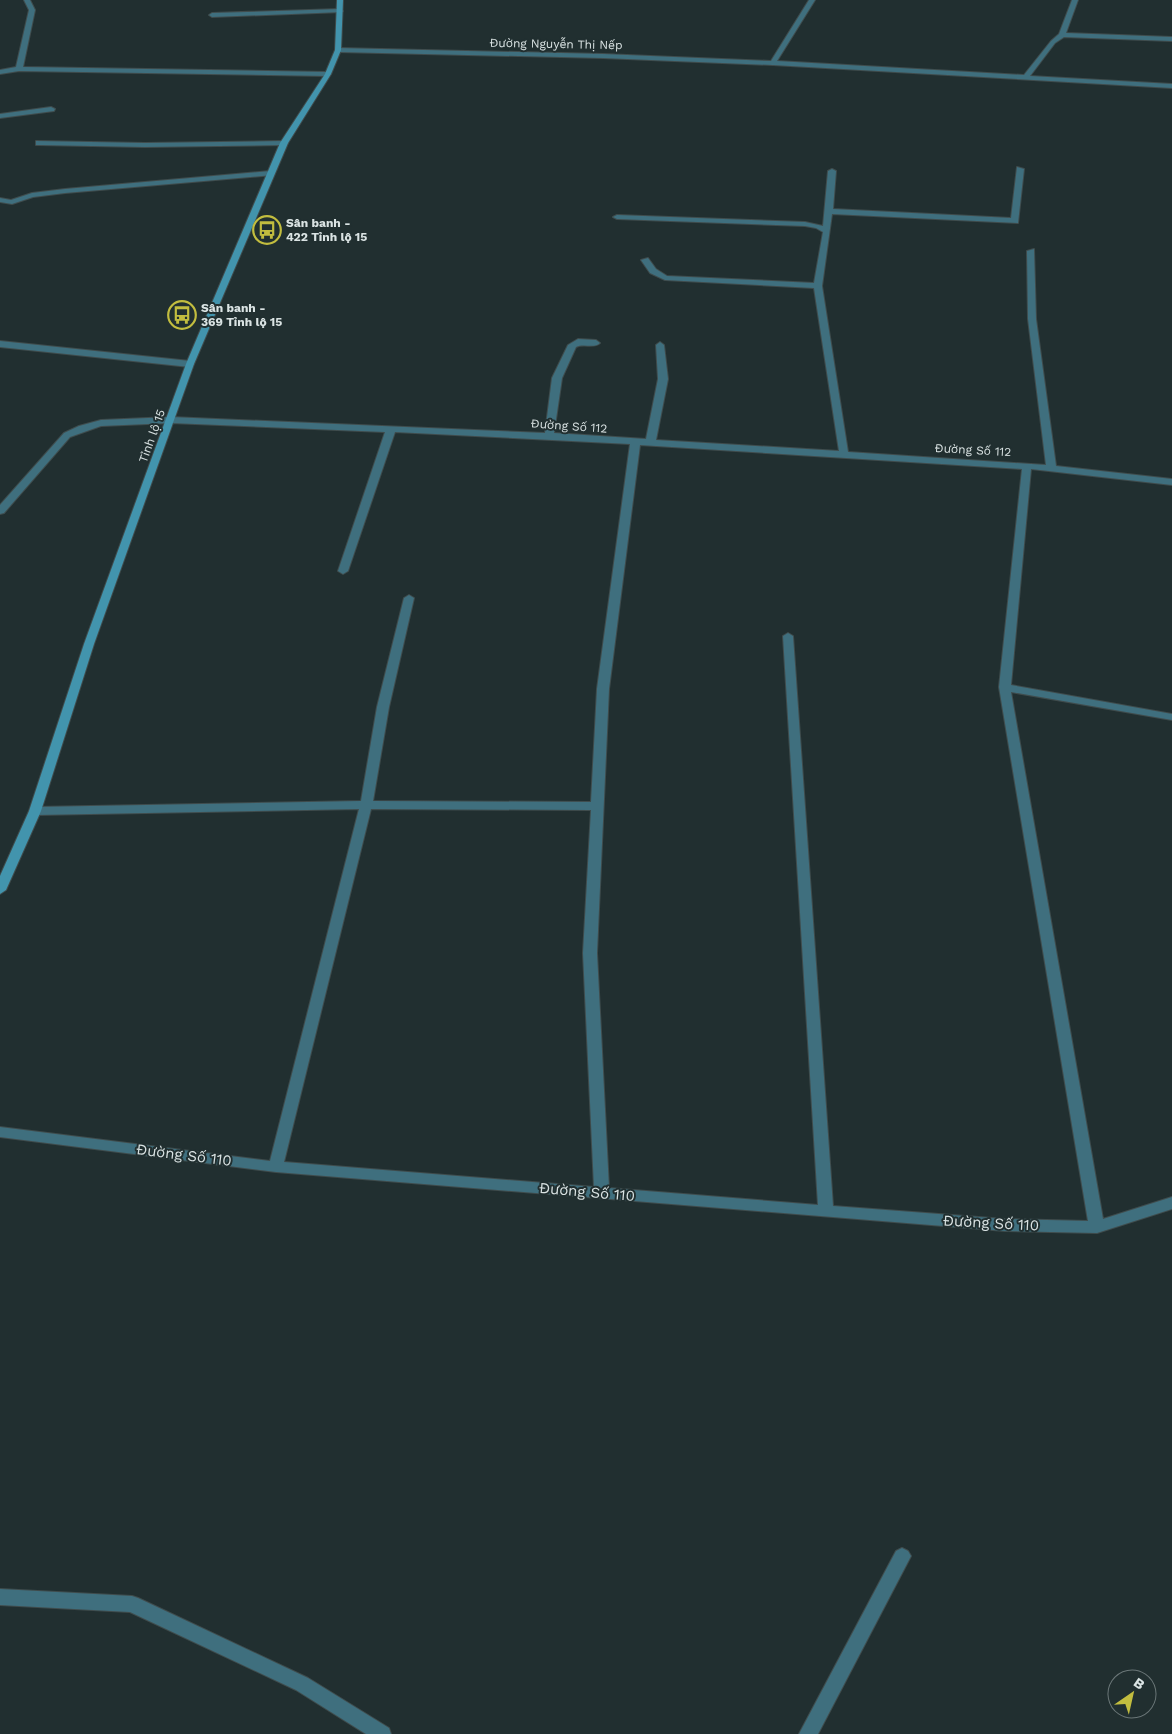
<svg xmlns="http://www.w3.org/2000/svg" width="1172" height="1734" font-family="'Work Sans',sans-serif">
<style>
.lines{fill:none;stroke-linecap:round;stroke-linejoin:round}
.street-casing{stroke:#3f4c4d;stroke-width:2}
.secondary-casing{stroke:#3f4c4d;stroke-width:2}
.street{fill:#3f6f7e;fill-rule:evenodd}
.secondary{fill:#4294ad;fill-rule:evenodd}
.labels{text-anchor:middle;stroke-width:4;stroke-linejoin:round;paint-order:stroke}
.far-street-label{font-size:12px;fill:#dae3e3;stroke:#212f30}
.far-poi-label{font-size:12px;font-weight:bold;fill:#dae3e3;stroke:#212f30;text-anchor:start}
.street-label{font-size:15px;fill:#dae3e3;stroke:#212f30}
</style>
<rect width="100%" height="100%" fill="#212f30"/>
<g class="lines">
<defs>
<g id="street">
<path d="M24 0H30L35 10 23 67 328 72 331 74 328 76 19 71 0 74V70L16 67 29 10Z"/>
<path d="M809 0H815L777 61 1024 75 1051 41 1059 34 1072 0H1078L1066 33 1172 37V41L1064 37 1055 43 1030 76 1172 84V88L773 65 603 58 338 52 335 50 338 48 603 54 771 61Z"/>
<path d="M340 9 343 11 342 12 212 17 209 15 212 13Z"/>
<path d="M51 107 55 109 54 111 0 118V114Z"/>
<path d="M36 141 145 143 284 141 288 143 284 145 145 147 39 145H36Z"/>
<path d="M1017 167 1024 169 1018 223 832 214 822 286 848 452 1046 465 1028 319 1027 251 1034 249 1036 319 1056 466 1172 479V485L1031 469 1011 685 1172 714V720L1011 692 1103 1219 1172 1197V1209L1097 1233 1005 1231 276 1172 0 1137V1127L270 1161 359 809 35 815 29 811 35 807 361 801 377 707 404 598 409 595 414 598 389 707 373 801 591 802 597 689 630 444 395 432 348 571 343 574 338 571 385 432 171 423 101 426 70 437 4 513 0 514V505L64 433 79 426 101 420 171 417 545 433 552 378 568 345 578 339 596 340 600 343C594 349 584 343 576 347L562 378 554 433 646 439 658 379 656 345 660 342 664 345 668 379 656 440 839 451 814 288 665 280 650 273 641 260 648 258 656 269 667 276 814 283 823 232 816 228 805 226 617 219 613 217 617 215 805 222 823 226 828 171 832 169 836 171 833 209 1011 218ZM640 445 1022 469 999 687 1088 1221 1005 1219 833 1206 793 636 788 633 783 636 818 1205 609 1188 597 953 609 689ZM371 809 591 810 583 953 594 1187 284 1162Z"/>
<path d="M270 171H273V175L65 193 33 197 12 204 0 202V198L11 200 32 193 65 189Z"/>
<path d="M0 341 190 361 194 364 190 367 0 347Z"/>
<path d="M902 1548 908 1551 911 1556 818 1734H799L896 1551Z"/>
<path d="M0 1589 132 1596 138 1598 308 1678 389 1728 391 1734H366L296 1690 130 1612 0 1605Z"/>
</g>
<path id="secondary" d="M337 0H343L341 50 331 74 288 143 194 364 94 644 41 811 6 890 0 894V876L29 811 84 644 186 364 280 143 325 74 335 50Z"/>
</defs>
<!-- street casing -->
<use href="#street" class="street-casing"/>
<!-- secondary casing -->
<use href="#secondary" class="secondary-casing"/>
<!-- street -->
<use href="#street" class="street"/>
<!-- secondary -->
<use href="#secondary" class="secondary"/>
</g>
<!-- icons -->
<defs>
<symbol id="bus-ring" viewBox="-11 -11 22 22"><circle r="9.5" fill="#212f30" stroke="#c2bd3f" stroke-width="1.5"/><path d="M-5-6H5V4H4V6H2V4H-2V6H-4V4H-5ZM-3.5-4V0h7V-4ZM-3.5 1.2v1.5H-2V1.2ZM2 1.2v1.5H3.5V1.2Z" fill="#c2bd3f"/></symbol>
</defs>
<g fill-rule="evenodd">
<use href="#bus-ring" x="251" y="214" width="32" height="32"/>
<use href="#bus-ring" x="166" y="299" width="32" height="32"/>
</g>
<g class="labels">
<!-- far-street labels -->
<g class="far-street-label">
<text transform="translate(556 44) rotate(1)" y="4">Đường Nguyễn Thị Nếp</text>
<text transform="translate(569 426) rotate(4)" y="4">Đường Số 112</text>
<text transform="translate(152 436) rotate(-70)" y="4">Tỉnh lộ 15</text>
<text transform="translate(973 450) rotate(3)" y="4">Đường Số 112</text>
</g>
<!-- far-poi labels -->
<g class="far-poi-label">
<text x="286" y="227">Sân banh -<tspan x="286" dy="14">422 Tỉnh lộ 15</tspan></text>
<text x="201" y="312">Sân banh -<tspan x="201" dy="14">369 Tỉnh lộ 15</tspan></text>
</g>
<!-- street labels -->
<g class="street-label">
<text transform="translate(184 1155) rotate(7)" y="5">Đường Số 110</text>
<text transform="translate(587 1192) rotate(5)" y="5">Đường Số 110</text>
<text transform="translate(991 1223) rotate(3)" y="5">Đường Số 110</text>
</g>
</g>
<!-- north arrow -->
<g transform="translate(1132 1694) rotate(34)"><circle r="24" fill="#212f30" stroke="#6b7778"/>
<path d="M0-4L9 19L0 12L-9 19Z" fill="#c2bd3f"/>
<text y="-8" font-size="14" font-weight="bold" text-anchor="middle" fill="#dae3e3">B</text>
</g>
</svg>
